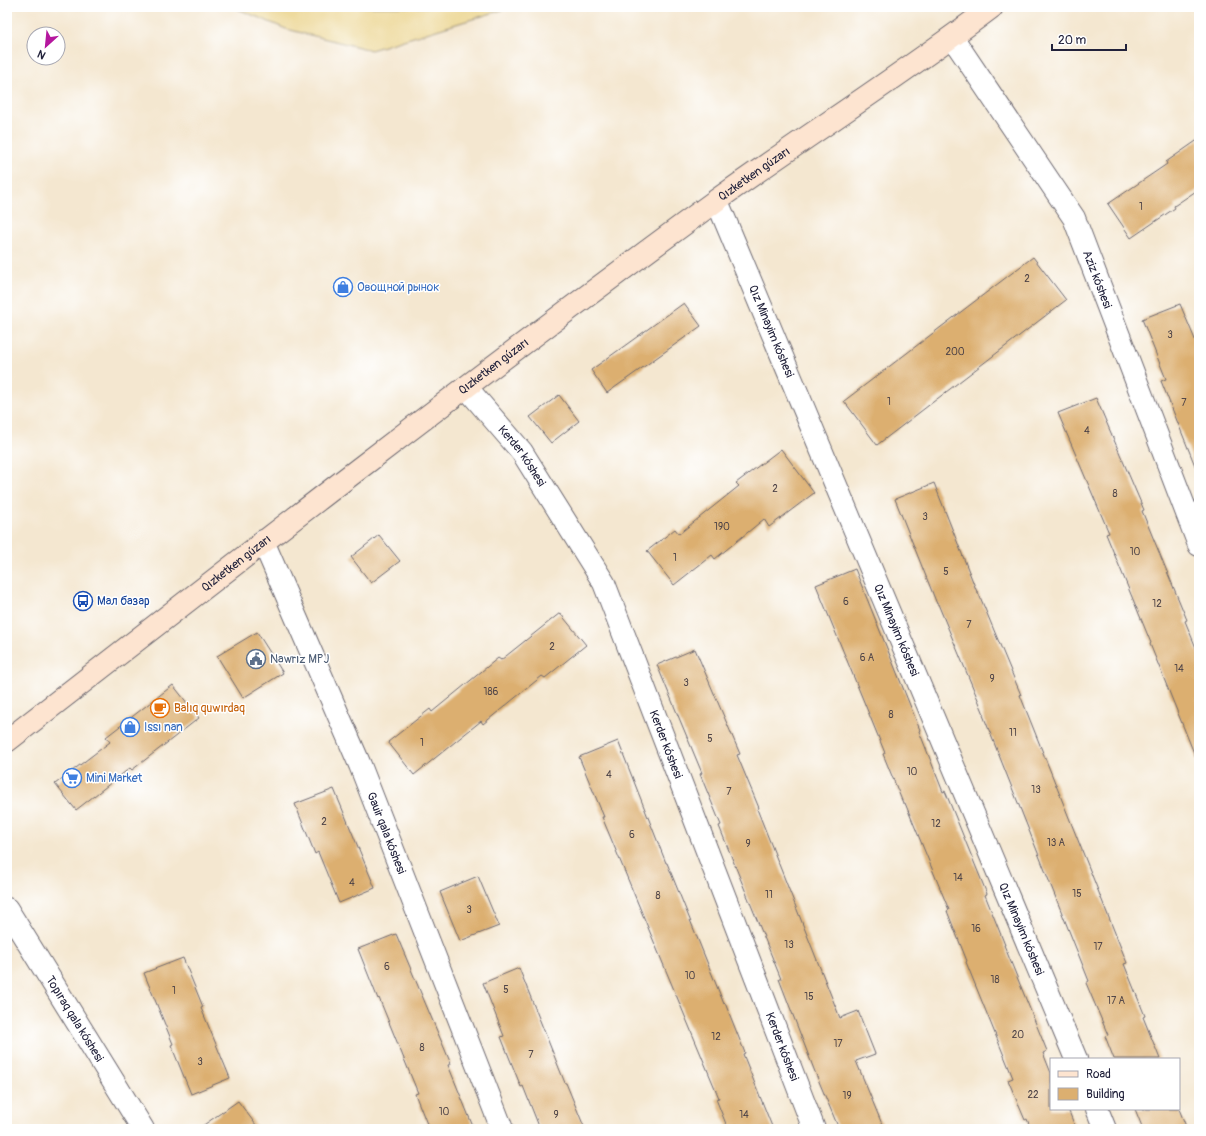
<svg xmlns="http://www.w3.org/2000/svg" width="1206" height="1136" font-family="Pangolin,sans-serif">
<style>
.sand{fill:#eeda9e;stroke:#887e6c}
.building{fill:#dcaf70}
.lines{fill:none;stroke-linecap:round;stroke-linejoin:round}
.street-casing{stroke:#6c676f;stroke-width:24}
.secondary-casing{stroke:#6c676f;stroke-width:24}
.street{stroke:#fff;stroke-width:22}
.secondary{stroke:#fde4d0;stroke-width:22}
.labels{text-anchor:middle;stroke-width:3;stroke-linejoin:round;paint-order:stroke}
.number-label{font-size:10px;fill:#504548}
.street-label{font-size:12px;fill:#22223b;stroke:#fff}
.shop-label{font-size:12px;fill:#366cbe;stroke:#fff;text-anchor:start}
.transit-label{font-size:12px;fill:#164399;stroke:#fff;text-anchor:start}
.service-label{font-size:12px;fill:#4e5e75;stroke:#fff;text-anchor:start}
.food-label{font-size:12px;fill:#c56008;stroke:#fff;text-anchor:start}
</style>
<rect width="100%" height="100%" fill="#fff"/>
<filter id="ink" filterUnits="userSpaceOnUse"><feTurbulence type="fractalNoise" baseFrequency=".025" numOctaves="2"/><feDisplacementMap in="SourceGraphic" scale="8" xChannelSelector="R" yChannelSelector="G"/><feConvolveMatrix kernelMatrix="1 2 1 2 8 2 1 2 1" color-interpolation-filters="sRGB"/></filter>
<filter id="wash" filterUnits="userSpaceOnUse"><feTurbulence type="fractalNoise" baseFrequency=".012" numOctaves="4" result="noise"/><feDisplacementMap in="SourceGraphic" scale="16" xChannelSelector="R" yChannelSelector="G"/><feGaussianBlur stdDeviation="0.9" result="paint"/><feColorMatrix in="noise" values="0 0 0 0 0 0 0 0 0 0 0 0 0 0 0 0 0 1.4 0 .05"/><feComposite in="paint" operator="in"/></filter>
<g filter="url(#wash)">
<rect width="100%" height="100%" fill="#f4e7d0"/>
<!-- sand -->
<path class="sand" d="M233 7H512L371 50 286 29Z"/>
<g id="blocks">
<!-- building -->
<g class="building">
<path d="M1199 139V189L1174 206 1175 208 1131 238 1108 204 1167 164 1166 162Z"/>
<path d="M1033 257 1066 300 877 445 844 401Z"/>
<path d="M684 303 701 326 607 393 591 370Z"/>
<path d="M1180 304 1199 349 1198 473 1161 381 1166 379 1142 319Z"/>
<path d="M559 395 579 421 551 443 530 417Z"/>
<path d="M1096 398 1144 510 1142 511 1187 620 1185 621 1199 655V763H1198L1150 644 1151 643 1106 534 1109 533 1058 413Z"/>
<path d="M781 449 814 493 769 527 764 519 715 559 712 555 674 585 647 551 675 529 679 534 739 486 736 483Z"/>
<path d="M934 483 977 592H978L1021 695H1020L1127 963 1124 964 1145 1016 1143 1017 1160 1059H1114L1105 1036 1108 1035 1086 983 1089 981 983 715 984 714 938 604H937L895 499Z"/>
<path d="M379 535 400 561 371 583 351 557Z"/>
<path d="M855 569 920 730 919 731 943 792 945 791 987 894 985 895 1005 945H1004L1047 1051 1043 1053 1051 1073V1109H1068L1076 1129H1031L1027 1119 1025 1120 1008 1080 1013 1078 966 962 967 961 947 911 949 910 905 803H903L883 754 885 753 816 585Z"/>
<path d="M560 613 586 645 545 678 542 676 483 724 481 721 414 775 388 742 430 709 432 712 498 658 501 660Z"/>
<path d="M257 632 283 673 243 698 217 656Z"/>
<path d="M695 649 740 754 737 755 759 808 757 809 840 1018 858 1011 875 1054 856 1061 884 1129H839L815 1072 779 979H781L719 826 721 825 700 774 702 773 657 665Z"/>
<path d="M173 685 199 718 132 770 130 768 76 810 55 784 110 742 106 737Z"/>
<path d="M618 741 666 863H667L724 1004 725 1003 745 1053 743 1054 773 1129H728L716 1099 719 1098 602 817H604L579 757Z"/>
<path d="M334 789 375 888 339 903 318 852 315 854 295 804Z"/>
<path d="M478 876 499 926 460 941 440 892Z"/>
<path d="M396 934 451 1064 448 1065 474 1129H429L415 1094 418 1093 379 998 378 999 358 949Z"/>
<path d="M183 958 203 1007 201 1008 230 1078 191 1094 171 1045 173 1044 144 973Z"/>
<path d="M519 968 565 1083H566L585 1129H540L523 1086 521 1087 501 1037 504 1036 483 983Z"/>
<path d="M238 1101 259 1129H198Z"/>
<path d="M1135 1109H1179L1187 1129H1143Z"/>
</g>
</g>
</g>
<g filter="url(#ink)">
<use href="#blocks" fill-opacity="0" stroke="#6c676f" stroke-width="1"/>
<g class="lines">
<defs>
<g id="street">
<path id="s1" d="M952 37 1074 218 1199 545"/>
<path id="s2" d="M717 201 1076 1059"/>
<path id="s3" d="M466 387 522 452 604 583 814 1129"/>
<path id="s4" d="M263 541 360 765 502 1129"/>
<path id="s5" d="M7 909 143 1129"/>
<path d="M1097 1109 1105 1129"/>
</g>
<g id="secondary">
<path id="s6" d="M7 741C241 559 475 377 714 202 806 136 902 75 992 7"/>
</g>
</defs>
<!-- street casing -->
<use href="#street" class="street-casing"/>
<!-- secondary casing -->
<use href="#secondary" class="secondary-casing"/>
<!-- street -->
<use href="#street" class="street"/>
<!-- secondary -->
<use href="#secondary" class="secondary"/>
</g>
</g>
<!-- icons -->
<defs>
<symbol id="shop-ring" viewBox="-11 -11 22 22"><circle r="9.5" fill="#fff" stroke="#3f7fe0" stroke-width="1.5"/><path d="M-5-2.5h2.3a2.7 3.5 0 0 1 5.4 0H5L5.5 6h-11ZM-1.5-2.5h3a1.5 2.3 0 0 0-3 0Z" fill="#3f7fe0"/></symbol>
<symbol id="bus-ring" viewBox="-11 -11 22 22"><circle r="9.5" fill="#fff" stroke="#1a4fb4" stroke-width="1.5"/><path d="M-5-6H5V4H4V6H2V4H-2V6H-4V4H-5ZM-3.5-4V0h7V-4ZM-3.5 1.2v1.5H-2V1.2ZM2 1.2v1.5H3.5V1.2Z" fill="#1a4fb4"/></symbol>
<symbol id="civic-ring" viewBox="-11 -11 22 22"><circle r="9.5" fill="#fff" stroke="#5c6f8a" stroke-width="1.5"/><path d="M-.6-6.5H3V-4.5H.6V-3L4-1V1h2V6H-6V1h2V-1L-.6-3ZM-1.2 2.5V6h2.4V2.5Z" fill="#5c6f8a"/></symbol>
<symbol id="cafe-ring" viewBox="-11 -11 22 22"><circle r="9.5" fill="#fff" stroke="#e8710a" stroke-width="1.5"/><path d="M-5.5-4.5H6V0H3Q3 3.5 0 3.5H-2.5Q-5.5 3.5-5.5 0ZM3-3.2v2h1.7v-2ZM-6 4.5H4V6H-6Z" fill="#e8710a"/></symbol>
<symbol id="supermarket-ring" viewBox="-11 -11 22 22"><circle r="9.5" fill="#fff" stroke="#3f7fe0" stroke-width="1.5"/><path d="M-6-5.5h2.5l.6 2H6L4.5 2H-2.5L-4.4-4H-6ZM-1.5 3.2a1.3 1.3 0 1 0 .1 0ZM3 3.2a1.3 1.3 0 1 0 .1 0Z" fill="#3f7fe0"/></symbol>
</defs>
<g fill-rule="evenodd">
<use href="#shop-ring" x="332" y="276" width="22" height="22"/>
<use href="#bus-ring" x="72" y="590" width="22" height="22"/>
<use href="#civic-ring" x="245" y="648" width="22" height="22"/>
<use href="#cafe-ring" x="149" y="697" width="22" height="22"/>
<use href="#shop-ring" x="119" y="716" width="22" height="22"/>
<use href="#supermarket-ring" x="61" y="767" width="22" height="22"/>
</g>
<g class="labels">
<!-- number labels -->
<g class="number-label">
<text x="1141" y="210">1</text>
<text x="1027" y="282">2</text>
<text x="1170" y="338">3</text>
<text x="955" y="355">200</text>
<text x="889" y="405">1</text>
<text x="1184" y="406">7</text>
<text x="1087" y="434">4</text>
<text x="775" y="492">2</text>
<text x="1115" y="497">8</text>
<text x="925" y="520">3</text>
<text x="722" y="530">190</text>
<text x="1135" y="555">10</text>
<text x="675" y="561">1</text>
<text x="946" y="575">5</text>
<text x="846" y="605">6</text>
<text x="1157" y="607">12</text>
<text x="969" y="628">7</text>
<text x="552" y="650">2</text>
<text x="867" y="661">6 А</text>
<text x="1179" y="672">14</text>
<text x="992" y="682">9</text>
<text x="686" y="686">3</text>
<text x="491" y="695">186</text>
<text x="891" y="718">8</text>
<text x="1013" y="736">11</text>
<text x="710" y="742">5</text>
<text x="422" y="746">1</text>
<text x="912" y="775">10</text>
<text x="609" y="778">4</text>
<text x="1036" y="793">13</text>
<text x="729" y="795">7</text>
<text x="324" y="825">2</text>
<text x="936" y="827">12</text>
<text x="632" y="838">6</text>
<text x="1056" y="846">13 А</text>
<text x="748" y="847">9</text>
<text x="958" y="881">14</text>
<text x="352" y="886">4</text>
<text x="1077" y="897">15</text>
<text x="769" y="898">11</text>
<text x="658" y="899">8</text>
<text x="469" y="913">3</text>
<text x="976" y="932">16</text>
<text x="789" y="948">13</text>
<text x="1098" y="950">17</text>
<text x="387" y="970">6</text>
<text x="690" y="979">10</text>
<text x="995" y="983">18</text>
<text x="506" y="993">5</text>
<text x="174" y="994">1</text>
<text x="809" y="1000">15</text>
<text x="1116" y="1004">17 А</text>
<text x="1018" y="1038">20</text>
<text x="716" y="1040">12</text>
<text x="838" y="1047">17</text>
<text x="422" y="1051">8</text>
<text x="531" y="1058">7</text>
<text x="200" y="1065">3</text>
<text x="1033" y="1098">22</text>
<text x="847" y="1099">19</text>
<text x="444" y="1115">10</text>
<text x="556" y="1118">9</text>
<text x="744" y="1118">14</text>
</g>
<!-- street labels -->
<g class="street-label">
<text dy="4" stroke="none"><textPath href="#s6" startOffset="938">Qızketken gúzarı</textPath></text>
<text dy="4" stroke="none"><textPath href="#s1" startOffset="284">Aziz kóshesi</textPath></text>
<text dy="4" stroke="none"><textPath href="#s2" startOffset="141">Qız Minayim kóshesi</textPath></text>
<text dy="4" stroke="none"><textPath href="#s6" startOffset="614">Qızketken gúzarı</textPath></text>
<text dy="4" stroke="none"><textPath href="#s3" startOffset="89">Kerder kóshesi</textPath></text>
<text dy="4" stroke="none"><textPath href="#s6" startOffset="290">Qızketken gúzarı</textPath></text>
<text dy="4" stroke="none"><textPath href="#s2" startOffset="465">Qız Minayim kóshesi</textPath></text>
<text dy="4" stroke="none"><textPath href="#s3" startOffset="413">Kerder kóshesi</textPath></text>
<text dy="4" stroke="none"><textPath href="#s4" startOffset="317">Gauir qala kóshesi</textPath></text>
<text dy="4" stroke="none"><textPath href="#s2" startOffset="789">Qız Minayim kóshesi</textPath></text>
<text dy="4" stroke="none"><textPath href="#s5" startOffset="129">Topıraq qala kóshesi</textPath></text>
<text dy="4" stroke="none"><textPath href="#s3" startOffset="737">Kerder kóshesi</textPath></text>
</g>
<!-- shop labels -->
<g class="shop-label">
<text x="357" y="291">Овощной рынок</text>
<text x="144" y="731">Issı nan</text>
<text x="86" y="782">Mini Market</text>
</g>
<!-- transit labels -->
<g class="transit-label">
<text x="97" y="605">Мал базар</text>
</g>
<!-- service labels -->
<g class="service-label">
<text x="270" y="663">Nawrız MPJ</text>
</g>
<!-- food labels -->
<g class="food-label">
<text x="174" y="712">Balıq quwırdaq</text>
</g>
</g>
<!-- margin -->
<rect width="1206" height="1136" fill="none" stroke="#fff" stroke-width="24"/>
<!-- legend -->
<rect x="1050" y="1058" width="130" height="52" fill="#ffffff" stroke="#a7a7b1"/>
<rect x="1058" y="1071" width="20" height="6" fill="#fde4d0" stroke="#a7a7b1"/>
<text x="1086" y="1078" font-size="12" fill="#22223b">Road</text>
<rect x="1058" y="1088" width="20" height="12" fill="#dcaf70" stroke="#a7a7b1"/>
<text x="1086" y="1098" font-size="12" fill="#22223b">Building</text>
<!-- north arrow -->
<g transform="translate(46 46) rotate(207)"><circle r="19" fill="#ffffff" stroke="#a7a7b1"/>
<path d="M0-3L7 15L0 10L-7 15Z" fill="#b5179e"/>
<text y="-6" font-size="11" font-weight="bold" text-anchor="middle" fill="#22223b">N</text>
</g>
<!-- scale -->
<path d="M1052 44v6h74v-6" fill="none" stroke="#22223b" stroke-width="2"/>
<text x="1058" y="44" font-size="12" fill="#22223b" stroke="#ffffff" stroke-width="3" paint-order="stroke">20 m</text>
</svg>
